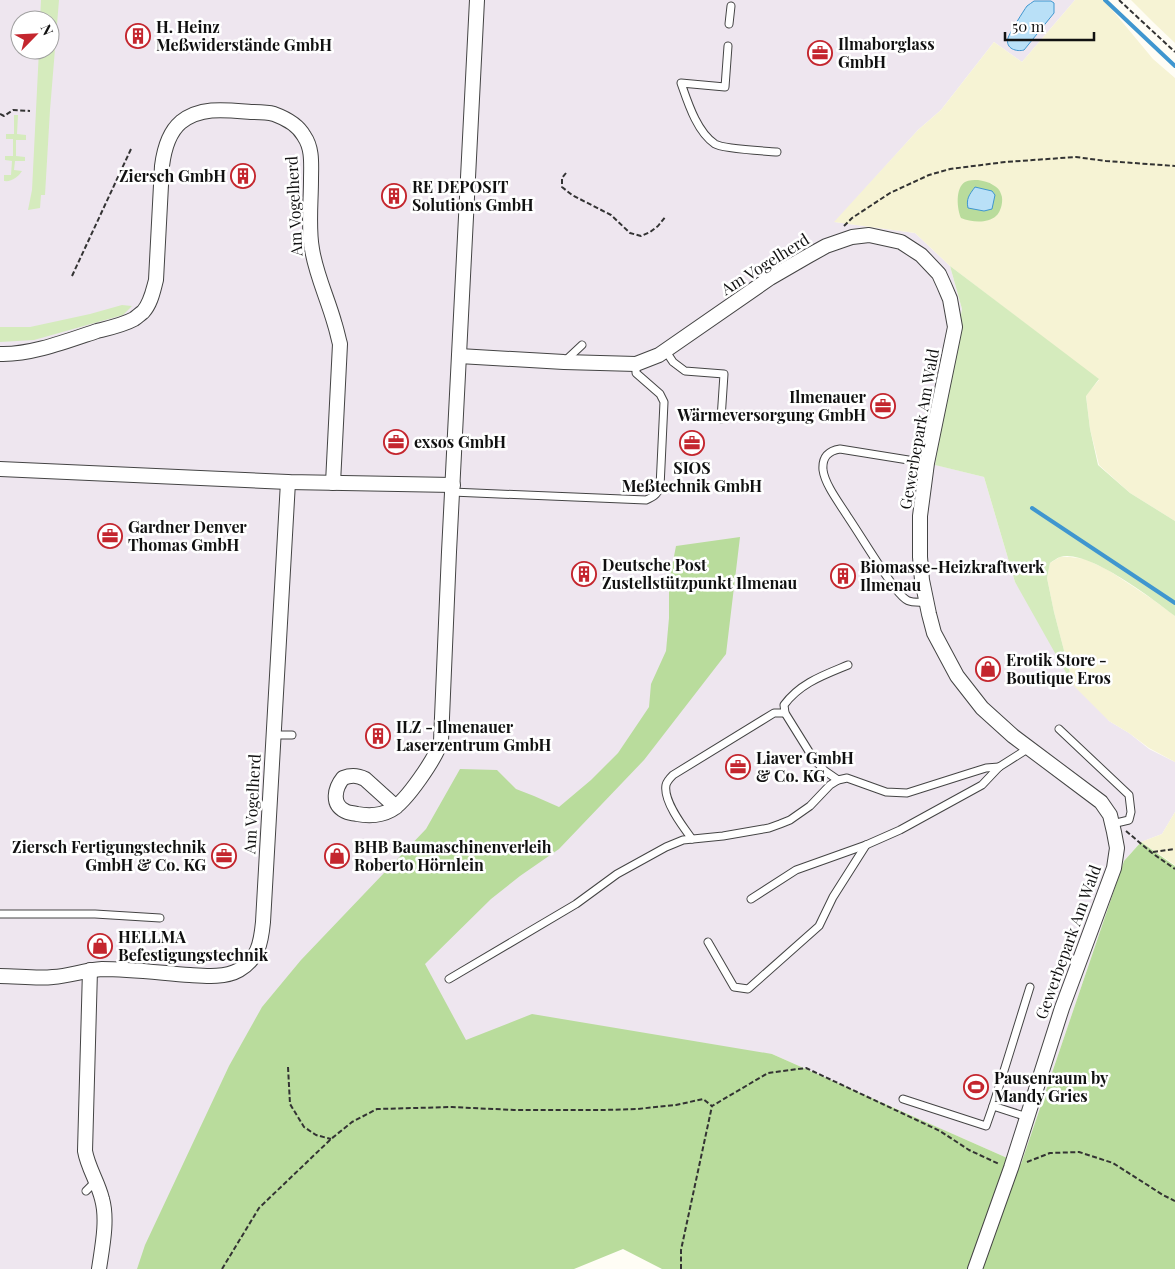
<svg xmlns="http://www.w3.org/2000/svg" width="1175" height="1269" font-family="'Playfair Display',serif">
<style>
.industrial{fill:#eee6ef;fill-rule:evenodd}
.farmland{fill:#f6f3d4}
.green{fill:#d5ebbd}
.forest{fill:#b9dc9c}
.water{fill:#b9e0f7;stroke:#3f96cf}
.lines{fill:none;stroke-linecap:round;stroke-linejoin:round}
.stream{stroke:#3f96cf;stroke-width:4}
.service-casing{stroke:#444;stroke-width:9}
.minor-casing{stroke:#444;stroke-width:16}
.path{stroke:#333;stroke-width:2;stroke-dasharray:5 2.5;stroke-linecap:butt}
.service{stroke:#fff;stroke-width:7}
.minor{stroke:#fff;stroke-width:14}
.labels{text-anchor:middle;stroke-width:5;stroke-linejoin:round;paint-order:stroke}
.poi-label{font-size:16px;font-weight:bold;fill:#111;stroke:#fff;text-anchor:start}
.street-label{font-size:16px;fill:#111;stroke:#fff}
</style>
<rect width="100%" height="100%" fill="#fffdf5"/>
<!-- industrial -->
<path class="industrial" d="M0 0H1075L1022 62 994 42 941 110 918 130 835 222 915 233 950 266 962 309 936 465 984 477 1015 582 1109 721 1129 733 1149 749 1175 762V812L1162 834 1141 842 1124 861 1021 1164 772 1054 180 1269H0ZM20 20H50V50H20Z"/>
<!-- farmland -->
<g class="farmland">
<path d="M1075 0H1104L1153 59 1175 78V521L1130 493 1099 465 1090 429 1086 395 1099 380 950 266 915 233 834 222 918 130 941 110 994 42 1022 62Z"/>
<path d="M1131 0H1175V43L1153 22Z"/>
<path d="M1060 557H1070L1085 559 1108 570 1152 599 1175 616V762L1149 748 1129 733 1109 721 1073 685 1054 612 1047 578 1050 563Z"/>
<path d="M1175 812V865L1141 842 1162 834Z"/>
</g>
<!-- green -->
<g class="green">
<path d="M41 0H59L50 110 45 195H41L40 208 28 210 32 190 39 50H50V20H40Z"/>
<path d="M14 115H18L17 134 26 135V140H16V156L25 157V161H15L14 170 22 171C18 177 12 182 4 181V175H11L12 161 5 160V156H13V139H6V134H14Z"/>
<path d="M950 266 1099 379 1086 396 1090 429 1098 465 1130 493 1175 521V616C1154 600 1087 548 1060 557 1057 558 1053 561 1050 563L1047 578 1054 612 1073 685 1015 582 984 477 935 465 962 309Z"/>
<path d="M122 305 132 306 123 315 34 340 0 342V327H30L90 314Z"/>
</g>
<!-- forest -->
<g class="forest">
<path d="M978 180C983 181 989 182 993 185 997 187 1000 190 1001 194 1004 200 1001 212 996 216 987 224 971 222 961 218 957 209 955 188 965 182 969 180 974 180 978 180Z"/>
<path d="M740 537 726 654 644 760 559 849 520 876 491 899 425 964 466 1040 532 1014 772 1054 1021 1164 1124 861 1141 842 1175 866V1269H662L623 1249 574 1269H137L145 1245 229 1066 262 1007 301 960 426 829 460 769 497 770 516 789 534 796 559 807 591 780 618 753 649 707 651 684 666 651 669 618V582L676 546Z"/>
</g>
<!-- water -->
<g class="water">
<path d="M1034 1H1051L1054 3V13L1024 50C1017 52 1005 49 1008 38 1009 34 1024 10 1027 6 1029 4 1032 3 1034 1Z"/>
<path d="M975 187 992 191 995 195 992 209 984 211 968 208C966 199 969 195 975 187Z"/>
</g>
<g class="lines">
<!-- stream -->
<g class="stream">
<path d="M1105 0 1175 66"/>
<path d="M1032 508 1175 603"/>
</g>
<defs>
<g id="service">
<path d="M729 24 731 6"/>
<path d="M728 46 725 87 681 83C688 103 697 132 715 144 723 149 765 151 777 152"/>
<path d="M665 350 673 362 685 371 724 374 721 419"/>
<path d="M566 360 582 345"/>
<path d="M452 492 646 500C653 497 657 495 660 487L664 402 660 394 636 373V364"/>
<path d="M926 602C908 603 906 602 895 588 878 565 864 541 848 517 840 504 825 485 823 470 822 457 828 451 840 449L927 463"/>
<path d="M1059 729 1129 795 1131 812 1129 820 1112 824"/>
<path d="M274 735H292"/>
<path d="M838 780 825 771 813 758 785 713 784 705C800 683 824 675 848 665"/>
<path d="M692 839C683 827 663 801 666 785 667 781 670 778 673 775L774 713H785"/>
<path d="M751 899 796 870 866 845 900 830 982 785 999 767 1029 748"/>
<path d="M0 914H95L160 918"/>
<path d="M708 942 734 987 748 989 819 926 833 897 866 845"/>
<path d="M449 979 576 904 617 874 666 847 683 840 723 836 769 828 780 824 790 820 810 806 830 785 838 780 847 778 886 792 907 793 970 773 986 768 999 767"/>
<path d="M903 1099 986 1126 993 1106 1027 1117"/>
<path d="M993 1106 1030 987"/>
<path d="M86 1191 96 1181"/>
</g>
<g id="minor">
<path d="M0 354C31 355 67 341 97 331 109 328 123 325 134 319 137 317 140 314 143 312 151 303 153 291 156 280L162 166C164 150 168 133 181 122 201 106 227 110 251 112 258 112 267 112 274 114 285 118 298 125 304 136 313 149 311 165 311 180 311 202 308 227 312 249 316 275 328 299 335 325 337 331 338 337 340 344L333 483"/>
<path d="M459 356 564 362 636 364 659 355 770 278 808 256 826 246 852 237 869 235 901 242 921 255 939 274 944 285 950 299 955 327 927 463 920 516V557L922 580 929 614 934 633 957 676 982 708 1013 736 1101 802 1110 815 1114 832 1117 848 1114 868 1062 1008 1011 1168 975 1269"/>
<path d="M0 469 288 482 453 485"/>
<path d="M396 807 365 779C357 775 351 775 343 778 335 788 331 804 345 811 348 813 353 813 357 814 368 816 380 816 391 810 406 802 436 758 441 741L449 552 477 0"/>
<path d="M90 970 85 1151C88 1168 98 1182 102 1199 108 1220 102 1248 99 1269"/>
<path d="M0 976C17 976 37 979 53 977 70 976 85 970 102 969 130 969 162 973 190 975 205 976 225 978 239 970 258 959 261 943 263 922L288 482"/>
</g>
</defs>
<!-- service casing -->
<use href="#service" class="service-casing"/>
<!-- minor casing -->
<use href="#minor" class="minor-casing"/>
<!-- path -->
<g class="path">
<path d="M1119 0 1175 52"/>
<path d="M0 114 4 116 13 110 30 111"/>
<path d="M566 173 562 178V187L572 195 611 215 630 233 641 236 650 232 658 226 666 216"/>
<path d="M844 226 852 218 890 193 929 175 950 169 1005 162 1076 157 1106 161 1175 166"/>
<path d="M72 276 131 149"/>
<path d="M1126 831 1152 853 1175 869"/>
<path d="M1153 852 1175 849"/>
<path d="M288 1067 290 1104 304 1127 316 1135 331 1139"/>
<path d="M1027 1162 1050 1153 1079 1152 1113 1163 1163 1195 1175 1201"/>
<path d="M222 1269 259 1208 331 1139 352 1122 377 1109 452 1107 514 1110H603L637 1109 676 1105 703 1099 712 1106 768 1073 806 1068 940 1131 969 1150 999 1164"/>
<path d="M681 1269V1250L712 1106"/>
</g>
<!-- service -->
<use href="#service" class="service"/>
<!-- minor -->
<use href="#minor" class="minor"/>
</g>
<!-- icons -->
<defs>
<symbol id="building-ring" viewBox="-11 -11 22 22"><circle r="9.5" fill="#fff" stroke="#c4262e" stroke-width="1.5"/><path d="M-4-6H4V6H1V3H-1V6H-4ZM-2.5-4.3h1.7v1.8h-1.7ZM.8-4.3h1.7v1.8H.8ZM-2.5-1h1.7V.8h-1.7ZM.8-1h1.7V.8H.8Z" fill="#c4262e"/></symbol>
<symbol id="office-ring" viewBox="-11 -11 22 22"><circle r="9.5" fill="#fff" stroke="#c4262e" stroke-width="1.5"/><path d="M-6-3h4V-5.5h4V-3h4V5H-6ZM-1-4.5V-3h2v-1.5ZM-6 0V1H6V0Z" fill="#c4262e"/></symbol>
<symbol id="shop-ring" viewBox="-11 -11 22 22"><circle r="9.5" fill="#fff" stroke="#c4262e" stroke-width="1.5"/><path d="M-5-2.5h2.3a2.7 3.5 0 0 1 5.4 0H5L5.5 6h-11ZM-1.5-2.5h3a1.5 2.3 0 0 0-3 0Z" fill="#c4262e"/></symbol>
<symbol id="stadium-ring" viewBox="-11 -11 22 22"><circle r="9.5" fill="#fff" stroke="#c4262e" stroke-width="1.5"/><path d="M0-5a6.5 5 0 1 0 0 10a6.5 5 0 1 0 0-10ZM-3.5-1.8h7v3.6h-7Z" fill="#c4262e"/></symbol>
</defs>
<g fill-rule="evenodd">
<use href="#building-ring" x="124" y="22" width="28" height="28"/>
<use href="#office-ring" x="806" y="39" width="28" height="28"/>
<use href="#building-ring" x="229" y="162" width="28" height="28"/>
<use href="#building-ring" x="380" y="182" width="28" height="28"/>
<use href="#office-ring" x="869" y="392" width="28" height="28"/>
<use href="#office-ring" x="382" y="428" width="28" height="28"/>
<use href="#office-ring" x="678" y="429" width="28" height="28"/>
<use href="#office-ring" x="96" y="522" width="28" height="28"/>
<use href="#building-ring" x="570" y="560" width="28" height="28"/>
<use href="#building-ring" x="829" y="562" width="28" height="28"/>
<use href="#shop-ring" x="974" y="655" width="28" height="28"/>
<use href="#building-ring" x="364" y="722" width="28" height="28"/>
<use href="#office-ring" x="724" y="753" width="28" height="28"/>
<use href="#office-ring" x="210" y="842" width="28" height="28"/>
<use href="#shop-ring" x="323" y="842" width="28" height="28"/>
<use href="#shop-ring" x="86" y="932" width="28" height="28"/>
<use href="#stadium-ring" x="962" y="1073" width="28" height="28"/>
</g>
<g class="labels">
<!-- poi labels -->
<g class="poi-label">
<text x="156" y="33">H. Heinz<tspan x="156" dy="18">Meßwiderstände GmbH</tspan></text>
<text x="838" y="50">Ilmaborglass<tspan x="838" dy="18">GmbH</tspan></text>
<text x="226" y="182" text-anchor="end">Ziersch GmbH</text>
<text x="412" y="193">RE DEPOSIT<tspan x="412" dy="18">Solutions GmbH</tspan></text>
<text x="866" y="403" text-anchor="end">Ilmenauer<tspan x="866" dy="18">Wärmeversorgung GmbH</tspan></text>
<text x="414" y="448">exsos GmbH</text>
<text x="692" y="474" text-anchor="middle">SIOS<tspan x="692" dy="18">Meßtechnik GmbH</tspan></text>
<text x="128" y="533">Gardner Denver<tspan x="128" dy="18">Thomas GmbH</tspan></text>
<text x="602" y="571">Deutsche Post<tspan x="602" dy="18">Zustellstützpunkt Ilmenau</tspan></text>
<text x="860" y="573">Biomasse-Heizkraftwerk<tspan x="860" dy="18">Ilmenau</tspan></text>
<text x="1006" y="666">Erotik Store -<tspan x="1006" dy="18">Boutique Eros</tspan></text>
<text x="396" y="733">ILZ - Ilmenauer<tspan x="396" dy="18">Laserzentrum GmbH</tspan></text>
<text x="756" y="764">Liaver GmbH<tspan x="756" dy="18">&amp; Co. KG</tspan></text>
<text x="206" y="853" text-anchor="end">Ziersch Fertigungstechnik<tspan x="206" dy="18">GmbH &amp; Co. KG</tspan></text>
<text x="354" y="853">BHB Baumaschinenverleih<tspan x="354" dy="18">Roberto Hörnlein</tspan></text>
<text x="118" y="943">HELLMA<tspan x="118" dy="18">Befestigungstechnik</tspan></text>
<text x="994" y="1084">Pausenraum by<tspan x="994" dy="18">Mandy Gries</tspan></text>
</g>
<!-- street labels -->
<g class="street-label">
<text transform="translate(294 206) rotate(-93)" y="6">Am Vogelherd</text>
<text transform="translate(765 264) rotate(-32)" y="6">Am Vogelherd</text>
<text transform="translate(919 429) rotate(-80)" y="6">Gewerbepark Am Wald</text>
<text transform="translate(252 804) rotate(-87)" y="6">Am Vogelherd</text>
<text transform="translate(1068 942) rotate(-70)" y="6">Gewerbepark Am Wald</text>
</g>
</g>
<!-- north arrow -->
<g transform="translate(35 35) rotate(66)"><circle r="24" fill="#ffffff" stroke="#a0a0a0"/>
<path d="M0-4L9 19L0 12L-9 19Z" fill="#c4262e"/>
<text y="-8" font-size="14" font-weight="bold" text-anchor="middle" fill="#111111">N</text>
</g>
<!-- scale -->
<path d="M1005 32v8h89v-8" fill="none" stroke="#111111" stroke-width="2.5"/>
<text x="1012" y="32" font-size="15" fill="#111111" stroke="#ffffff" stroke-width="4" paint-order="stroke">50 m</text>
</svg>
